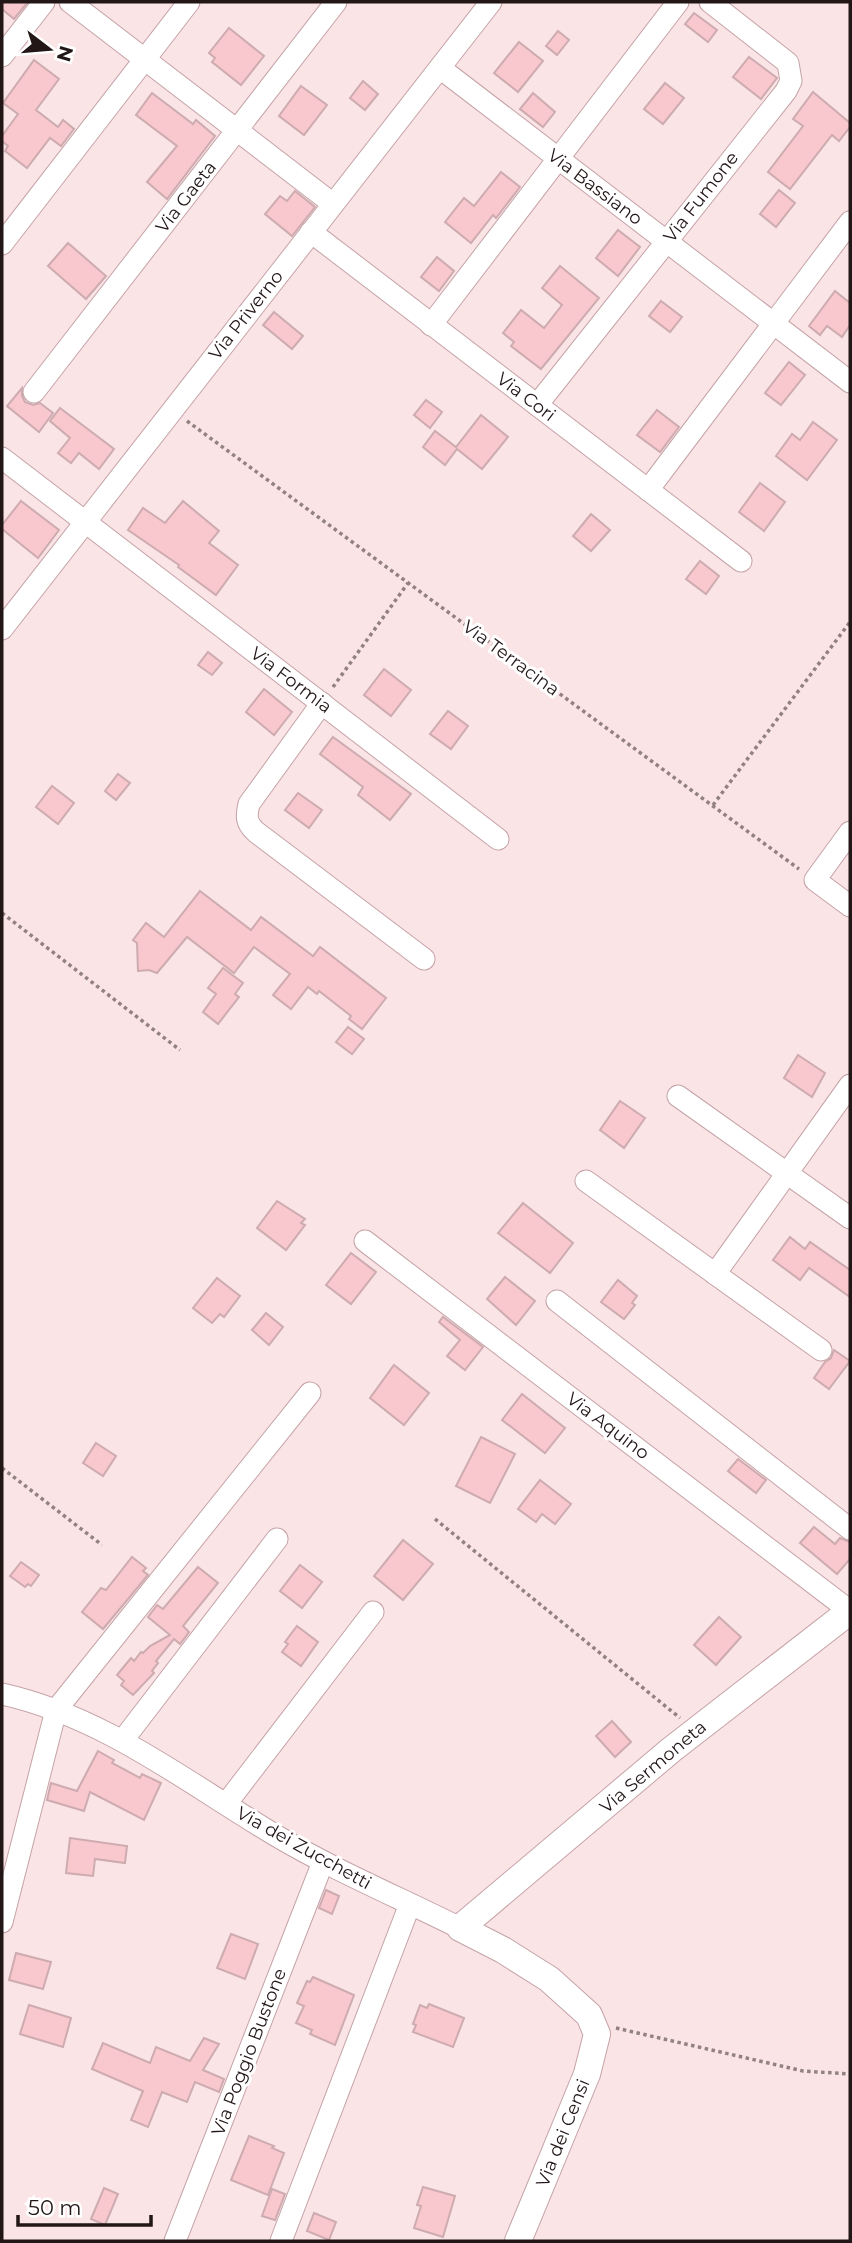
<svg xmlns="http://www.w3.org/2000/svg" width="852" height="2243" font-family="Montserrat,sans-serif">
<style>
.building{fill:#f8c8ce;stroke:#cdabaf;stroke-width:2}
.lines{fill:none;stroke-linecap:round;stroke-linejoin:round}
.minor-casing{stroke:#c5a3a7;stroke-width:23}
.tertiary-casing{stroke:#c5a3a7;stroke-width:28}
.path{stroke:#928182;stroke-width:3.5;stroke-dasharray:3.5 3.5;stroke-linecap:butt}
.minor{stroke:#fff;stroke-width:21}
.tertiary{stroke:#fff;stroke-width:26}
.labels{text-anchor:middle;stroke-width:6;stroke-linejoin:round;paint-order:stroke}
.street-label{font-size:18px;fill:#221617;stroke:#fff}
</style>
<rect width="100%" height="100%" fill="#fae4e6"/>
<!-- building -->
<g class="building">
<path d="M2 2H28L14 19 2 9Z"/>
<path d="M694 13 717 30 708 42 685 24Z"/>
<path d="M229 28 264 56 241 85 212 62 215 58 209 53Z"/>
<path d="M558 31 569 40 557 55 546 46Z"/>
<path d="M519 42 543 61 518 92 494 73Z"/>
<path d="M749 57 777 78 761 99 733 77Z"/>
<path d="M34 60 59 79 36 110 58 127 63 120 74 129 61 146 50 138 27 168 5 151 8 146 2 141V136L18 114 3 103Z"/>
<path d="M363 81 378 94 365 110 350 98Z"/>
<path d="M665 83 684 98 663 124 644 109Z"/>
<path d="M301 86 327 105 304 135 279 116Z"/>
<path d="M813 92 850 123V127L839 141 832 135 790 189 768 172 803 126 793 119Z"/>
<path d="M152 93 193 124 196 120 215 136 167 199 147 182 177 146 136 115Z"/>
<path d="M533 93 555 112 543 127 520 109Z"/>
<path d="M501 172 520 187 496 218 493 215 471 243 445 222 464 198 474 206Z"/>
<path d="M779 190 795 203 776 227 760 214Z"/>
<path d="M295 191 315 207 292 236 265 214 280 196 287 201Z"/>
<path d="M618 230 640 247 618 276 596 258Z"/>
<path d="M68 243 106 276 86 299 48 266Z"/>
<path d="M437 257 454 271 439 291 421 277Z"/>
<path d="M560 266 599 298 541 369 511 346 514 342 503 333 521 310 544 328 562 305 542 288Z"/>
<path d="M835 291 850 303V325L842 337 827 326 820 335 809 326Z"/>
<path d="M661 301 682 317 670 332 649 316Z"/>
<path d="M274 312 303 336 292 349 263 325Z"/>
<path d="M789 362 805 375 781 405 765 393Z"/>
<path d="M22 388V396L25 402 33 405 40 403 53 413 39 432 7 406Z"/>
<path d="M426 400 442 412 430 428 414 415Z"/>
<path d="M60 408 114 449 99 469 79 453 71 463 58 453 70 438 50 421Z"/>
<path d="M657 410 679 427 660 452 637 435Z"/>
<path d="M481 415 508 437 482 469 457 449 445 465 423 447 435 431 456 447Z"/>
<path d="M813 422 837 440 807 480 776 456 792 434 800 440Z"/>
<path d="M760 483 785 502 764 531 739 512Z"/>
<path d="M21 501 59 530 38 558 2 529V525Z"/>
<path d="M183 501 219 531 209 543 238 565 216 595 178 567 179 565 128 530 143 508 165 523Z"/>
<path d="M591 514 610 530 591 551 573 536Z"/>
<path d="M700 561 719 576 706 594 686 579Z"/>
<path d="M208 652 222 663 212 675 198 665Z"/>
<path d="M384 669 411 690 391 716 364 695Z"/>
<path d="M264 689 292 712 274 735 246 712Z"/>
<path d="M448 711 468 726 451 749 430 734Z"/>
<path d="M333 737 411 794 390 820 358 795 363 787 320 754Z"/>
<path d="M118 774 130 783 116 800 105 791Z"/>
<path d="M52 786 74 803 58 824 36 807Z"/>
<path d="M298 793 322 810 309 828 285 810Z"/>
<path d="M200 891 251 930 261 917 313 956 320 947 386 998 362 1029 349 1019 351 1016 319 991 317 994 308 987 291 1009 273 995 290 974 254 947 234 973 187 937 157 973 149 970 138 971 137 943 133 940 146 923 164 937Z"/>
<path d="M223 968 243 983 235 994 239 997 218 1024 203 1012 216 994 208 988Z"/>
<path d="M348 1027 364 1039 352 1054 336 1042Z"/>
<path d="M798 1055 825 1073 812 1097 784 1078Z"/>
<path d="M620 1101 645 1118 624 1148 600 1130Z"/>
<path d="M277 1201 305 1219 301 1223 305 1225 286 1250 257 1228Z"/>
<path d="M523 1203 573 1243 550 1273 498 1233Z"/>
<path d="M790 1237 805 1249 810 1242 850 1270V1297L809 1268 800 1280 773 1260Z"/>
<path d="M351 1253 376 1272 351 1304 326 1285Z"/>
<path d="M505 1277 535 1301 516 1325 487 1299Z"/>
<path d="M217 1278 240 1296 224 1317 220 1314 212 1323 193 1308Z"/>
<path d="M618 1280 637 1296 632 1303 635 1305 624 1319 601 1302Z"/>
<path d="M266 1313 283 1327 269 1345 252 1330Z"/>
<path d="M443 1317 483 1347 465 1370 447 1356 460 1340 439 1322Z"/>
<path d="M834 1350 850 1361 829 1389 814 1378 825 1362 831 1358Z"/>
<path d="M394 1365 429 1393 404 1425 370 1398Z"/>
<path d="M522 1394 565 1428 545 1453 502 1420Z"/>
<path d="M481 1437 515 1454 490 1503 456 1486Z"/>
<path d="M96 1443 116 1456 103 1476 83 1463Z"/>
<path d="M738 1459 766 1480 756 1493 728 1471Z"/>
<path d="M540 1480 571 1504 555 1524 542 1514 536 1522 518 1509Z"/>
<path d="M814 1527 835 1544 840 1538 850 1542V1559L837 1574 800 1543Z"/>
<path d="M403 1540 433 1564 403 1600 374 1576Z"/>
<path d="M132 1557 146 1568 143 1571 148 1575 103 1629 82 1612 101 1588 106 1590Z"/>
<path d="M21 1562 39 1575 31 1586 28 1584 25 1587 10 1576Z"/>
<path d="M300 1565 322 1582 302 1608 280 1591Z"/>
<path d="M198 1567 218 1583 183 1626 189 1632 180 1644 174 1639 156 1661 158 1663 152 1671 154 1673 133 1695 121 1685 124 1681 117 1675 131 1658 134 1661 141 1652 143 1653 150 1646 170 1635 148 1617 157 1605 163 1609Z"/>
<path d="M719 1617 741 1637 716 1665 694 1645Z"/>
<path d="M297 1626 318 1642 301 1666 282 1652 288 1644 285 1642Z"/>
<path d="M612 1721 631 1742 615 1757 596 1736Z"/>
<path d="M98 1751 114 1760 112 1763 140 1778 142 1774 161 1783 144 1820 90 1792 84 1811 47 1800 51 1783 77 1791Z"/>
<path d="M70 1838 127 1846 125 1863 95 1859 93 1876 66 1873Z"/>
<path d="M326 1890 339 1896 332 1914 319 1908Z"/>
<path d="M231 1934 258 1944 245 1979 217 1968Z"/>
<path d="M16 1953 51 1962 43 1989 9 1980Z"/>
<path d="M313 1977 354 1995 335 2045 310 2034 312 2030 296 2023 304 2006 297 2003 307 1981 310 1982Z"/>
<path d="M429 2004 464 2018 453 2047 413 2032 416 2025 413 2024 420 2005 427 2008Z"/>
<path d="M29 2005 71 2018 63 2047 20 2034Z"/>
<path d="M204 2038 219 2044 203 2070 224 2079 219 2092 195 2082 187 2102 162 2092 148 2127 131 2120 143 2091 92 2069 103 2043 150 2063 156 2047 190 2061Z"/>
<path d="M249 2136 274 2146 272 2148 284 2153 268 2195 231 2180Z"/>
<path d="M423 2187 455 2196 443 2237 414 2228 421 2206 417 2205Z"/>
<path d="M104 2188 118 2194 105 2225 91 2219Z"/>
<path d="M272 2189 285 2194 275 2220 262 2216Z"/>
<path d="M314 2213 336 2222 329 2240 307 2231Z"/>
</g>
<g class="lines">
<defs>
<g id="minor">
<path d="M70 2 333 204"/>
<path d="M2 56 44 2"/>
<path d="M440 68 850 382"/>
<path d="M311 232 741 561"/>
<path d="M2 244 189 2"/>
<path d="M431 325 678 2"/>
<path d="M34 392 336 2"/>
<path d="M537 405 786 91 791 81 788 63 710 2"/>
<path d="M2 458 498 839"/>
<path d="M648 490 850 222"/>
<path d="M2 629 491 2"/>
<path d="M322 703 249 804C246 816 246 823 256 832L424 959"/>
<path d="M850 832 815 880 850 906"/>
<path d="M678 1096 850 1218"/>
<path d="M586 1181 821 1350"/>
<path d="M365 1241 850 1611"/>
<path d="M715 1274 850 1085"/>
<path d="M557 1301 850 1529"/>
<path d="M2 1694C105 1717 186 1782 275 1835 334 1870 398 1897 460 1928"/>
<path d="M123 1740 277 1539"/>
<path d="M226 1804 373 1612"/>
<path d="M2 1922 56 1710 310 1393"/>
<path d="M175 2241 323 1862"/>
<path d="M281 2241 410 1904"/>
</g>
<path id="tertiary" d="M518 2241 587 2074 597 2034 589 2015 549 1979 503 1950 460 1928 671 1750 850 1611"/>
</defs>
<!-- minor casing -->
<use href="#minor" class="minor-casing"/>
<!-- tertiary casing -->
<use href="#tertiary" class="tertiary-casing"/>
<!-- path -->
<g class="path">
<path d="M187 421 799 869"/>
<path d="M333 687 408 583"/>
<path d="M713 805 850 622"/>
<path d="M2 913 180 1050"/>
<path d="M2 1468 102 1545"/>
<path d="M435 1519 680 1718"/>
<path d="M616 2028 803 2071 850 2074"/>
</g>
<!-- minor -->
<use href="#minor" class="minor"/>
<!-- tertiary -->
<use href="#tertiary" class="tertiary"/>
</g>
<g class="labels">
<!-- street labels -->
<g class="street-label">
<text transform="translate(595 187) rotate(37)" y="6">Via Bassiano</text>
<text transform="translate(186 197) rotate(-52)" y="6">Via Gaeta</text>
<text transform="translate(701 197) rotate(-52)" y="6">Via Fumone</text>
<text transform="translate(246 315) rotate(-52)" y="6">Via Priverno</text>
<text transform="translate(526 397) rotate(37)" y="6">Via Cori</text>
<text transform="translate(511 658) rotate(36)" y="6">Via Terracina</text>
<text transform="translate(291 680) rotate(37)" y="6">Via Formia</text>
<text transform="translate(608 1426) rotate(37)" y="6">Via Aquino</text>
<text transform="translate(653 1767) rotate(-40)" y="6">Via Sermoneta</text>
<text transform="translate(304 1848) rotate(29)" y="6">Via dei Zucchetti</text>
<text transform="translate(249 2052) rotate(-69)" y="6">Via Poggio Bustone</text>
<text transform="translate(563 2133) rotate(-68)" y="6">Via dei Censi</text>
</g>
</g>
<!-- border -->
<rect width="852" height="2243" fill="none" stroke="#221617" stroke-width="7"/>
<!-- north arrow -->
<g transform="translate(49 49) rotate(106)" stroke="#ffffff" stroke-width="5" paint-order="stroke">
<path d="M0-5L12 26L0 18L-12 26Z" fill="#221617"/>
<text y="-10" font-size="19" font-weight="bold" text-anchor="middle" fill="#221617">N</text>
</g>
<!-- scale -->
<path d="M18 2215v10h133v-10" fill="none" stroke="#221617" stroke-width="3.5"/>
<text x="28" y="2215" font-size="21" fill="#221617" stroke="#ffffff" stroke-width="5" paint-order="stroke">50 m</text>
</svg>
